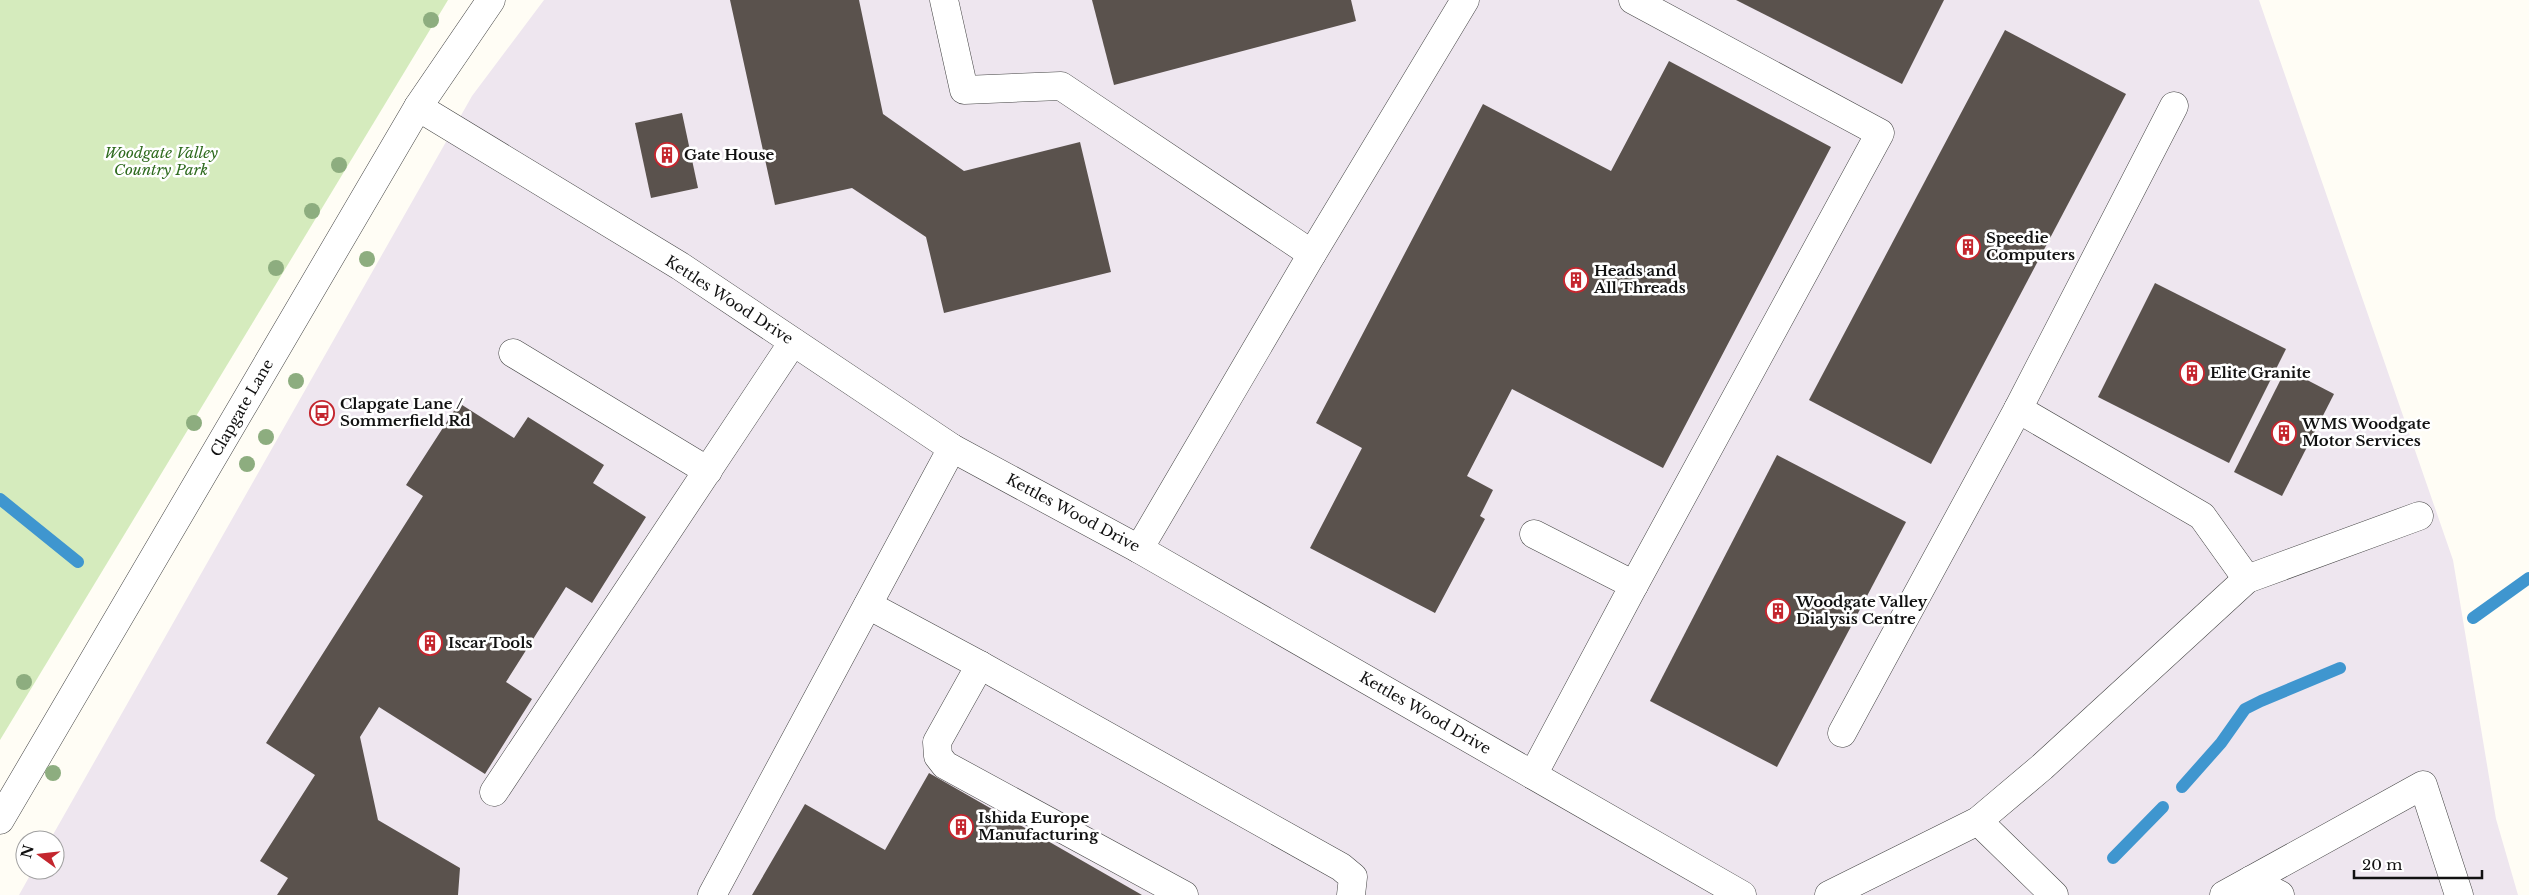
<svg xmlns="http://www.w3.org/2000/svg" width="2529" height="895" font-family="'Libre Baskerville',serif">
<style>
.industrial{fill:#eee6ef}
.green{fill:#d5ebbd}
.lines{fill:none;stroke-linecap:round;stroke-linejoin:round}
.stream{stroke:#3f96cf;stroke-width:12}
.building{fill:#5a524d}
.minor-casing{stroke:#444;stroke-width:29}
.minor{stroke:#fff;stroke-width:28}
.tree{fill:#8dad7f}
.labels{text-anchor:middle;stroke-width:5;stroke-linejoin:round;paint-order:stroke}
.park-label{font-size:15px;font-style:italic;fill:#2f6b1f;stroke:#fff}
.poi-label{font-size:15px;font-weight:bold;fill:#111;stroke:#fff;text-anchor:start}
.street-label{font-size:15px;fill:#111;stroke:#fff}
</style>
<rect width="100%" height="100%" fill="#fffdf5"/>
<!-- industrial -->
<path class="industrial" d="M544 0H2259L2453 560 2496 819 2518 895H19L33 870H55V840H50L472 96Z"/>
<!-- green -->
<path class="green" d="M0 0H448L0 740Z"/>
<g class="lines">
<!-- stream -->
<g class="stream">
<path d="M0 499 78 562"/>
<path d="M2473 618 2529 578"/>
<path d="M2182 787 2221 743 2245 709 2261 701 2340 668"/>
<path d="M2113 858 2163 807"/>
</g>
</g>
<!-- building -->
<g class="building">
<path d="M730 0H859L883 114 964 171 1080 142 1111 272 944 313 926 237 852 188 775 205Z"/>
<path d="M1092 0H1351L1356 21 1114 85Z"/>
<path d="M1736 0H1944L1902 84Z"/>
<path d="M2005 30 2126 94 1931 464 1809 400Z"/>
<path d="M1669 61 1831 147 1663 468 1512 389 1467 476 1493 490 1480 516 1485 519 1435 613 1310 548 1362 448 1316 423 1483 104 1611 171Z"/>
<path d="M682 113 698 188 651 198 635 123Z"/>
<path d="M2155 283 2286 349 2229 463 2098 397Z"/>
<path d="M2286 369 2334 394 2282 496 2234 472Z"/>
<path d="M459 403 514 438 528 417 604 465 593 483 646 517 592 603 566 587 506 682 532 699 485 774 379 707 360 737 378 820 460 868 458 895H277L288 878 260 861 315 775 266 743 423 496 406 485Z"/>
<path d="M1777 455 1906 522 1777 767 1650 701Z"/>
<path d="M929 773 1142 895H752L805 804 885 850Z"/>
</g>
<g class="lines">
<defs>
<g id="minor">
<path d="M944 0 964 90 1061 86 1312 254"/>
<path d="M1633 0 1880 133 1634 585"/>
<path d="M2174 106 2018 409 2202 516 2247 579"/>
<path d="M418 107 680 266 952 448 1139 549 1742 895"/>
<path d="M513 353 708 471"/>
<path d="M1139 549 1312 254 1465 0"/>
<path d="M868 605 980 665 1341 867 1353 877 1351 895"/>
<path d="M980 665 937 742 938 756 945 765 1184 895"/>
<path d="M1842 733 2018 409"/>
<path d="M1533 775 1634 585 1534 534"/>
<path d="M494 792 793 342"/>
<path d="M0 820 418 107 491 0"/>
<path d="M1978 821 2054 895"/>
<path d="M2251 880 2280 895"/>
<path d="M712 895 952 448"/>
<path d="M1829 895 1978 821 2042 767 2247 579 2419 516"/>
<path d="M2224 895 2423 785 2459 895"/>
</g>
</defs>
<!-- minor casing -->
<use href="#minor" class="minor-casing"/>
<!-- minor -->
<use href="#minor" class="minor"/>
</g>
<!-- trees -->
<g class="tree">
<circle cx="431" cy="20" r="8"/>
<circle cx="339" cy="165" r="8"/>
<circle cx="312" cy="211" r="8"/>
<circle cx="367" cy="259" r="8"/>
<circle cx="276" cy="268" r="8"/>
<circle cx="296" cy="381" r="8"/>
<circle cx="194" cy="423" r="8"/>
<circle cx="266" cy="437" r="8"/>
<circle cx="247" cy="464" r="8"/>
<circle cx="24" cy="682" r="8"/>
<circle cx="53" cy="773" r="8"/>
</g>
<!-- icons -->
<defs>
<symbol id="building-ring" viewBox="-11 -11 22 22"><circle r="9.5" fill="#fff" stroke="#c4262e" stroke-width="1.5"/><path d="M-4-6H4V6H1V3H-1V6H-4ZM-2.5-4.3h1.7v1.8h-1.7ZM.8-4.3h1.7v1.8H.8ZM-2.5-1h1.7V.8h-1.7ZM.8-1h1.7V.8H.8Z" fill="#c4262e"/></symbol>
<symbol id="bus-ring" viewBox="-11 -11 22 22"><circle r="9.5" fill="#fff" stroke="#c4262e" stroke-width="1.5"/><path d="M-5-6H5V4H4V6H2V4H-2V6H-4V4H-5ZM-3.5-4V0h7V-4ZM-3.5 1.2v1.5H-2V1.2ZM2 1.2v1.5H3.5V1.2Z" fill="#c4262e"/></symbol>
</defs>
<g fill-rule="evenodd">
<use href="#building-ring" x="653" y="141" width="28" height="28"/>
<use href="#building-ring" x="1954" y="233" width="28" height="28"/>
<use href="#building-ring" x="1562" y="266" width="28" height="28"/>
<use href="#building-ring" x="2178" y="359" width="28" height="28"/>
<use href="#bus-ring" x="308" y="399" width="28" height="28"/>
<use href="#building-ring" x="2270" y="419" width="28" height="28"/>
<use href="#building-ring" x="1764" y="597" width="28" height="28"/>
<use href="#building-ring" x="416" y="629" width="28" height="28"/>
<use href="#building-ring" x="947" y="813" width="28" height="28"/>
</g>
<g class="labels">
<!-- park labels -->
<g class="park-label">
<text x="161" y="158">Woodgate Valley<tspan x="161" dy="17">Country Park</tspan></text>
</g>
<!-- poi labels -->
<g class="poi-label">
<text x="684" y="160">Gate House</text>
<text x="1986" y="243">Speedie<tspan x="1986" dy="17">Computers</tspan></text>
<text x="1594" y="276">Heads and<tspan x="1594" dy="17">All Threads</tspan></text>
<text x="2210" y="378">Elite Granite</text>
<text x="340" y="409">Clapgate Lane /<tspan x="340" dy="17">Sommerfield Rd</tspan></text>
<text x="2302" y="429">WMS Woodgate<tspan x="2302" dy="17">Motor Services</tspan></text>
<text x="1796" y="607">Woodgate Valley<tspan x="1796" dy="17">Dialysis Centre</tspan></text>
<text x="448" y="648">Iscar Tools</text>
<text x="978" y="823">Ishida Europe<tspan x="978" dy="17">Manufacturing</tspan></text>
</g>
<!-- street labels -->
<g class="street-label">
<text transform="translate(729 300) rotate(33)" y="5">Kettles Wood Drive</text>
<text transform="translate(242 408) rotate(-60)" y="5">Clapgate Lane</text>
<text transform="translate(1073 513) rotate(28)" y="5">Kettles Wood Drive</text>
<text transform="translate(1425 713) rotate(30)" y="5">Kettles Wood Drive</text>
</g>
</g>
<!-- north arrow -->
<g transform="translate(40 855) rotate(285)"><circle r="24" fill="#ffffff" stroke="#a0a0a0"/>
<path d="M0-4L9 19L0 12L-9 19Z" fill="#c4262e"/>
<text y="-8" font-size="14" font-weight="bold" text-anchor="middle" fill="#111111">N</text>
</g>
<!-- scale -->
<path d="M2354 870v8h128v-8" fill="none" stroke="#111111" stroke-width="2.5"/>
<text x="2362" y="870" font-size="15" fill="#111111" stroke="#ffffff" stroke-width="4" paint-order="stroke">20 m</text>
</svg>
